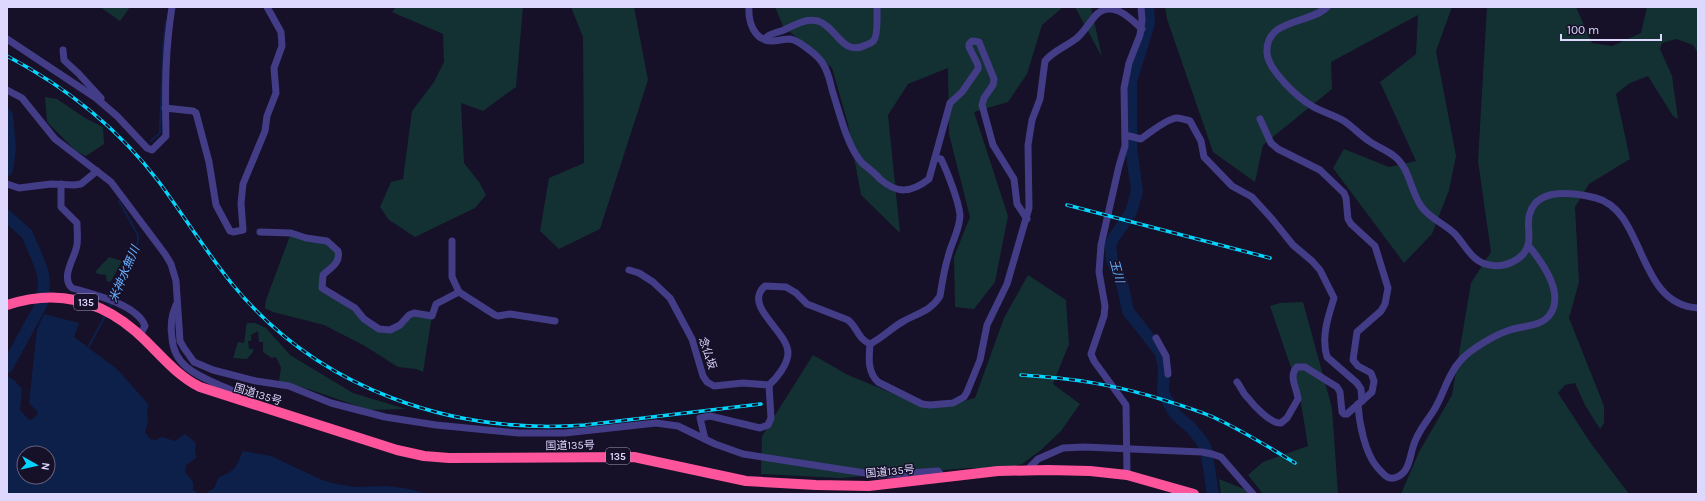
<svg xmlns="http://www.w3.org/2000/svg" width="1705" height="501" font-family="Karla,'Noto Sans JP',sans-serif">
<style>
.green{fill:#133132}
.water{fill:#0d204a;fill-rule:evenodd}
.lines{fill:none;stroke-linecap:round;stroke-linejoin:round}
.stream{stroke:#0d204a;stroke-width:2}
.river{stroke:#0d204a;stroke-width:12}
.minor{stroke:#433c87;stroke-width:7}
.highway{stroke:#fd549b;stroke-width:10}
.rail-casing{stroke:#05d5fd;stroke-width:3.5}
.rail{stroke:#161028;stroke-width:2;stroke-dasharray:6;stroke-linecap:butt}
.labels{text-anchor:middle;stroke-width:3;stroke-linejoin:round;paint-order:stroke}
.shield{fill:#161028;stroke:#a29cbe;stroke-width:1}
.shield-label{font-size:10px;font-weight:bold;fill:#ded8ff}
.street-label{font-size:11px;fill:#ded8ff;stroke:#161028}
.water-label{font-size:12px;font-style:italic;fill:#67affe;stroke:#161028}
</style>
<rect width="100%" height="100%" fill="#161028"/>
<!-- green -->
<g class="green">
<path d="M100 7H130L120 21Z"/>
<path d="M396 7H523L516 87 483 111 461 103 464 163 479 182 486 195 475 208 415 237 389 220 380 207 391 182 403 179 412 111 434 82 444 62 443 34 392 12Z"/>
<path d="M571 7H634L648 80 600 229 559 249 540 231 549 178 584 163 583 37Z"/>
<path d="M775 7H1063L1042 25 1027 74 1008 102 974 112 1008 216 995 282 974 309 955 307 954 257 970 217 949 134 948 68 908 84 888 115 900 233 861 195 848 124 832 68 783 26Z"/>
<path d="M1075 7H1091L1102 57Z"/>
<path d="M1165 7H1452L1436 51 1456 156 1449 190 1432 234 1404 263 1333 168 1344 149 1389 167 1416 161 1380 82 1416 54 1418 15 1331 62 1332 89 1263 145 1255 182 1213 152 1167 19Z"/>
<path d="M1487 7H1576L1592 43 1612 46 1641 33 1647 7H1698V53L1693 45 1676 39 1662 43 1660 49 1672 76 1678 119 1673 116 1648 76 1630 83 1616 94 1630 159 1589 184 1575 207 1579 282 1569 318 1604 406V423L1600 429 1585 405 1575 383 1565 385 1558 393 1592 445 1629 494H1401L1419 452 1452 395 1471 283 1491 252 1478 161Z"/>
<path d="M45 97 57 99 85 118 103 127 104 144 86 156 76 151 47 122Z"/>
<path d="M291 233 321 239 339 255 327 271 322 288 364 319 390 330 409 315 432 316 423 372 416 369 398 367 365 346 324 325 273 312 265 308 266 300Z"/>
<path d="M109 257 122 261 111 281 107 282 106 275 98 274 95 272Z"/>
<path d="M1028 275 1066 300 1069 344 1053 384 1080 404 1061 431 1041 450 1022 464 1005 469 969 468 840 478 761 474 762 436 813 355 848 375 909 400 953 404 975 398 1004 318Z"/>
<path d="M1303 302 1332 408 1338 494H1263L1248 475 1263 462 1308 446 1299 391 1270 306 1280 303Z"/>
<path d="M247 323H255L266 328 290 355 353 393 406 409 369 410 311 390 279 381 281 368 276 357 272 358 263 352V342H259L258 331 251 335V341H248L249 349H253V352L247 359 233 358 238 342 244 343C246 335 245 329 247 323Z"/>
<path d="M1219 479 1244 489 1248 494H1221Z"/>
</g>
<!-- water -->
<g class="water">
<path d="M44 314 79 323 74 337 117 369 149 405 147 411 148 421 145 432 150 439 156 440 162 437 175 441 185 434 196 443 195 448 196 458 186 465 185 472 193 482V490L199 494H7V376L14 380 22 389 20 410 29 420 33 419 37 415 38 412 29 403 37 329ZM24 453H48V477H24Z"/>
<path d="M243 451 271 456 322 480 336 484 356 487 386 486 410 489 426 494H205L214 488 219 477C236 471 236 467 243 451Z"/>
</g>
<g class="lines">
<!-- stream -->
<g class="stream">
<path d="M151 141 160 133 163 46 166 22"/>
<path d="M109 308 115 297 119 282 138 242V235L119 201"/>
<path d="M89 346 106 314"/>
</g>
<!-- river -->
<g class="river">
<path d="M1148 7 1149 23 1131 82V147L1137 191 1131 212 1113 239 1110 246 1112 260 1122 283 1128 311 1161 353 1164 369 1163 392 1166 398 1175 414 1191 428 1201 440 1206 449 1213 494"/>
<path d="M7 115 10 148 7 170"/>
<path d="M7 216 27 234 39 262 43 274 44 284 42 303 7 367"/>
</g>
<!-- minor -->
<g class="minor">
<path d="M749 7C748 22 754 40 771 41 777 41 784 39 790 39 798 40 819 56 823 64 829 73 830 83 833 93 840 114 847 146 862 163 868 168 875 173 880 179 897 194 911 193 929 179L950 103 962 92 978 69V65L969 47V44L972 41 979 42 994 79 993 85 984 98 982 105 993 145 1014 179 1017 204 1027 219"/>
<path d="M1327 7C1311 24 1265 18 1267 53 1268 70 1298 98 1312 106 1322 112 1334 115 1344 121 1353 127 1360 135 1369 141 1377 147 1387 150 1394 156 1410 168 1410 190 1421 206 1429 218 1443 223 1454 233 1465 244 1472 263 1490 265 1504 268 1524 260 1528 245 1531 235 1526 223 1530 213 1538 187 1575 193 1596 198 1646 211 1636 305 1698 308"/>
<path d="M7 39 96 98 117 116 147 148 152 150 166 136C165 93 165 50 172 7"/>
<path d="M765 39C769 33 777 33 784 30 795 25 805 18 818 21 837 27 842 57 866 45 869 44 872 43 874 40 878 35 877 15 877 7"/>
<path d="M63 50 64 60 67 63 78 73 101 98"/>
<path d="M7 90 22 98 55 139 111 182 165 254 171 264 176 281 180 341 184 348 194 362 213 370 256 381 289 386 331 403 385 417 436 425 518 433H565L656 423 678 426 715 444 743 454 878 475 938 471 943 477"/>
<path d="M165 108 193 111 196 113 209 162 216 205 230 231 233 232 243 230 241 203 243 184 265 131 267 116 276 93 274 68 282 46 281 32 267 7"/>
<path d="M1125 135 1141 139C1149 133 1168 118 1177 118 1181 118 1186 120 1190 121L1201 141 1204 157 1232 186 1252 197 1272 219 1293 245 1312 261 1320 270 1334 298C1328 317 1321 337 1327 357L1357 383 1361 389 1362 401"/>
<path d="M7 184 19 188 51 184 74 185 81 184 97 171"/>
<path d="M61 184V207L77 223C77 230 78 238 77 245 75 258 60 277 72 288 92 294 137 304 145 326L140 335"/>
<path d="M260 232 291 233 306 238 327 241 338 251C341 263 330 268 323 275L322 288 355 308 364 319 379 329 390 330 400 325 409 315 414 313 432 316 436 304 459 292 495 315 498 316 510 314 555 321"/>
<path d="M452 241V277L459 292"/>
<path d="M629 270 639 273 653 282 670 298 692 339 703 376 707 382 714 386 743 383 769 385"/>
<path d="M176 305C171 316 170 326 172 338 174 366 197 375 219 385 226 388 233 389 237 396L236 399"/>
<path d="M1156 338 1166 356 1168 374"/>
<path d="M870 344C869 357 867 372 878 382L922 404 930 405 953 403 964 397 967 392 980 360 987 325 1007 284 1029 208 1028 145 1032 120 1040 99 1045 61C1053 51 1067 46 1077 38 1085 31 1090 21 1097 14 1113 0 1130 18 1142 29"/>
<path d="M1237 382C1241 387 1243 394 1248 398 1254 406 1271 424 1281 423L1287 418 1298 399C1297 388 1288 376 1297 367H1305L1337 387 1340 392 1342 412 1344 414H1347L1372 392 1374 381 1371 373 1358 366 1353 360 1357 332 1381 311 1385 304 1388 288 1375 246 1351 224 1348 219 1346 198 1344 193 1320 170 1278 149 1271 143 1260 119"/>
<path d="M769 385C777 378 788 364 788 353 788 331 742 306 765 286L786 287 796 293 807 304 848 320C858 328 857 338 870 344 883 338 892 327 904 321 918 313 931 311 940 296 942 283 944 270 948 257 951 243 960 230 960 215 959 202 947 171 941 159L935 158"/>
<path d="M1358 404C1359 423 1365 453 1377 467 1384 475 1389 482 1399 476 1409 471 1410 456 1413 447 1417 432 1426 423 1434 410 1444 394 1447 375 1461 360 1471 349 1493 336 1507 331 1521 325 1542 328 1551 313 1564 291 1541 261 1528 245"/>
<path d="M705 439 700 418 710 416 760 428 768 425 771 418 769 385"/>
<path d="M1027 470 1038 459 1063 448 1084 447 1202 452 1212 454 1221 457 1253 494"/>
<path d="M1127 475 1126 405 1094 361 1091 354 1104 316 1105 306 1099 272 1101 245 1119 166 1125 146 1124 88 1129 63 1140 35 1142 20 1141 7"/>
</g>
<!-- highway -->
<path class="highway" d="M7 305C61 287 107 302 146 341 163 358 178 376 200 387L397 450 424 456 449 458 634 457 746 481 816 485 869 486 998 471 1048 470 1090 471 1127 475 1194 494"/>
<defs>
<g id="rail">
<path d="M7 56C66 87 118 128 159 182 184 216 206 252 233 285 318 389 453 435 585 425L761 404"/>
<path d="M1067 205 1270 258"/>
<path d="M1021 375C1073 378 1117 385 1167 401 1183 406 1200 411 1215 418 1243 431 1269 447 1295 463"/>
</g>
</defs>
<!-- rail casing -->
<use href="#rail" class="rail-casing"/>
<!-- rail -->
<use href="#rail" class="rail"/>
</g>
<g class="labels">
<!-- shield labels -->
<g class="shield">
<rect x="74" y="294" width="24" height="16" rx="3"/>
<rect x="606" y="448" width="24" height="16" rx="3"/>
</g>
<g class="shield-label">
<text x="86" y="306">135</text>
<text x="618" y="460">135</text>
</g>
<!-- street labels -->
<g class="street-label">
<text transform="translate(708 353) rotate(72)" y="4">念仏坂</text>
<text transform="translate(258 394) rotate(17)" y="4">国道135号</text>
<text transform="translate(570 445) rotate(-1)" y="4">国道135号</text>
<text transform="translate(890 471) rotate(-5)" y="4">国道135号</text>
</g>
<!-- water labels -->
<g class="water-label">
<text transform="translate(1117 271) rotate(75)" y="4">玉川</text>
<text transform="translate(124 274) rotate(-67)" y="4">米神水無川</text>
</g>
</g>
<!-- border -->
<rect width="1705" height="501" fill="none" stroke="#ded8ff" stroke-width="16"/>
<!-- north arrow -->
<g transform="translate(36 465) rotate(98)"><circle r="19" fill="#161028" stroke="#66607e"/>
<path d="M0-3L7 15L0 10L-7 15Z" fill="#05d5fd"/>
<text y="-6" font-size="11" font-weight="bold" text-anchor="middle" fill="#ded8ff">N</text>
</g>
<!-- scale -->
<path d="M1561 34v6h100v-6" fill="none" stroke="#ded8ff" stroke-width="2"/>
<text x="1567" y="34" font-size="12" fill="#ded8ff" stroke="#161028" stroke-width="3" paint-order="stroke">100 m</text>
</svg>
